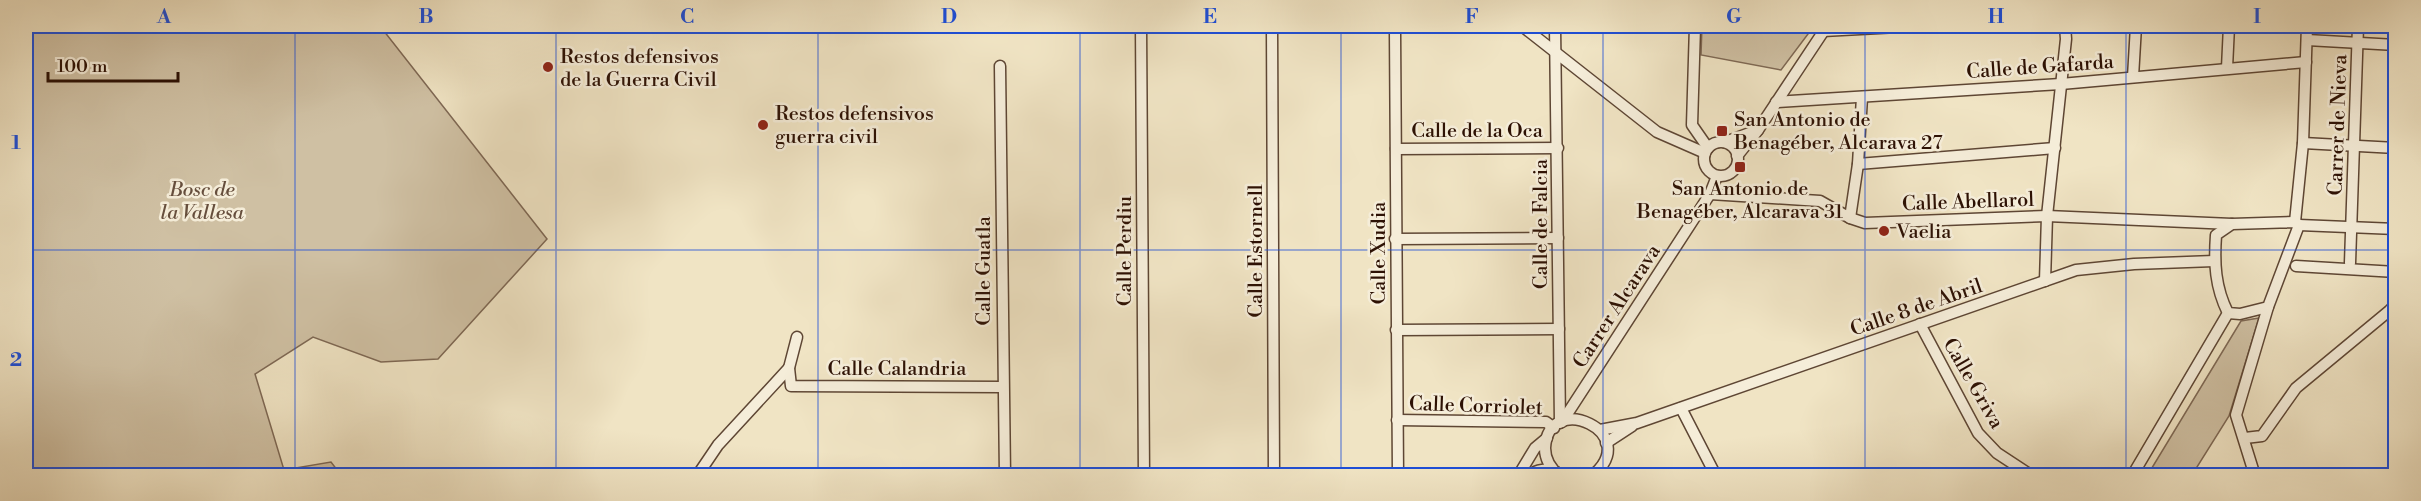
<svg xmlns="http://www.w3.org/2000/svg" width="2421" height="501" font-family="'Libre Bodoni',serif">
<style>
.green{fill:#cfc0a3;stroke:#7e6854;stroke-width:1.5}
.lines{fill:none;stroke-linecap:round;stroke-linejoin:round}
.minor-casing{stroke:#5e4634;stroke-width:13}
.minor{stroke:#f5edd9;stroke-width:10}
.grid{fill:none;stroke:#1d4ed8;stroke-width:1.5;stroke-opacity:0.55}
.poi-dot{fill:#8f2418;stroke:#f5edd9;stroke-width:2}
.labels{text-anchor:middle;stroke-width:5;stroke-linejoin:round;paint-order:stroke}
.poi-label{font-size:20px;fill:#2d1104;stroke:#f5edd9;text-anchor:start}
.street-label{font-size:20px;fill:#2d1104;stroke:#f5edd9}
.park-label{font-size:20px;font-style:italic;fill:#664e3c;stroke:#f5edd9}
.neatline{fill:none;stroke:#1d4ed8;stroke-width:2}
.grid-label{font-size:20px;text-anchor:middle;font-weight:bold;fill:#1d4ed8}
</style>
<rect width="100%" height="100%" fill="#f0e4c4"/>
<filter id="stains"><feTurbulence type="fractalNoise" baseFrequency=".00333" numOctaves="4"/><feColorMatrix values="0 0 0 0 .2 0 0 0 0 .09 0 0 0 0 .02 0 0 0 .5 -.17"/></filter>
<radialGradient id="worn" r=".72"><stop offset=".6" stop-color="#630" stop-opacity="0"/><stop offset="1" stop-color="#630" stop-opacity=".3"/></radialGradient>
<!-- green -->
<g class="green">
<path d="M26 26H380L547 239 438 359 381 362 313 337 255 374 284 470 331 462 341 475H26Z"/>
<path d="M1702 26H1814L1781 70 1701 55Z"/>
<path d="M2259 318 2229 416 2192 475 2147 476 2241 321Z"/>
</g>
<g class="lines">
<defs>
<g id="minor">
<path d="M1141 26 1144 476"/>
<path d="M1272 26 1274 476"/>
<path d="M1522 26 1657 132 1705 153"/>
<path d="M1555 26 1560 423"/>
<path d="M1695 26 1692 125 1708 148"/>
<path d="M1395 31 1398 476"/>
<path d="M1823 31 1917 26"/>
<path d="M2307 40 2396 45"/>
<path d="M1000 66 1005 476"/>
<path d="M2227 68 2229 26"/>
<path d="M2133 77 2136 26"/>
<path d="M1776 102 2061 84 2306 62"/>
<path d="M1725 142 1758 130"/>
<circle cx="1721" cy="159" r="17"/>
<path d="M2303 143 2396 148"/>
<path d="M1396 149 1558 148"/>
<path d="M1737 156 1758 130 1827 26"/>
<path d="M1858 164 2055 148"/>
<path d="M1710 194 1820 201 1850 218 1865 223 2047 216 2232 224"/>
<path d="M1850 218 1858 164 1862 97"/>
<path d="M2295 222 2299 225 2268 307 2240 314 2228 313C2215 287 2214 263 2216 235L2232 224Z"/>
<path d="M2295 222 2303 143 2307 26"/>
<path d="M2299 225 2396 229"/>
<path d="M1395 239 1558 238"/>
<path d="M2350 263 2358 26"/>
<path d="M2296 266 2396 272"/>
<path d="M2045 281 2047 216 2066 39 2065 26"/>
<path d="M1920 324 1978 433 1997 453 2032 476"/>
<path d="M1396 330 1559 329"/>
<path d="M797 337 789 368 791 386 1002 387"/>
<path d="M1681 408 1716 476"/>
<path d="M1397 420 1546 422 1554 428"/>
<path d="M1562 422 1710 194 1717 176"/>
<path d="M1600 430 1637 423 2076 270 2134 264 2214 261"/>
<path d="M2245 438 2262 436 2296 388 2389 311 2396 304"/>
<path d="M1606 443 1632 426"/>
<path d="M697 476 718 445 789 368"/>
<path d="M1518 476 1535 448 1547 438"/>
<path d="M1529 476C1538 468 1545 469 1556 472"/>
<path d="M1560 476C1551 469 1545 459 1545 448 1548 389 1645 433 1592 476"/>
<path d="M2132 476 2228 313"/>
<path d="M2255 476 2236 415 2268 307"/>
</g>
</defs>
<!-- minor casing -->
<use href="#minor" class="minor-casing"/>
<!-- minor -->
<use href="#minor" class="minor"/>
</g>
<!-- grid -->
<path class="grid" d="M295 26V476M556 26V476M818 26V476M1080 26V476M1341 26V476M1603 26V476M1865 26V476M2126 26V476M26 250H2396"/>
<!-- markers -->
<g class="poi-dot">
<circle cx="548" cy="67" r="6"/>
<circle cx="763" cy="125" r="6"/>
<rect x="1716" y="125" width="12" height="12" rx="3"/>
<rect x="1734" y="161" width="12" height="12" rx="3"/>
<circle cx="1884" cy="231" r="6"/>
</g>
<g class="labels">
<!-- poi labels -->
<g class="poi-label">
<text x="560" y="63">Restos defensivos<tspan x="560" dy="23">de la Guerra Civil</tspan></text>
<text x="775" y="120">Restos defensivos<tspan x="775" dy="23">guerra civil</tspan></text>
<text x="1734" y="126">San Antonio de<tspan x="1734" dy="23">Benagéber, Alcarava 27</tspan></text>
<text x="1740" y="195" text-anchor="middle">San Antonio de<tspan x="1740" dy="23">Benagéber, Alcarava 31</tspan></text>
<text x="1896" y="238">Vaelia</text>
</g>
<!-- street labels -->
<g class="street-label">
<text transform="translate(2040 66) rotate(-4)" y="7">Calle de Gafarda</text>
<text transform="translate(2337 125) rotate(-88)" y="7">Carrer de Nieva</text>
<text x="1477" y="137">Calle de la Oca</text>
<text transform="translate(1968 201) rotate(-2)" y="7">Calle Abellarol</text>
<text transform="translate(1540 224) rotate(-90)" y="7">Calle de Falcia</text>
<text transform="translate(1124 251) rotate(-90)" y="7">Calle Perdiu</text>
<text transform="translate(1255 251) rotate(-90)" y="7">Calle Estornell</text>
<text transform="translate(1378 253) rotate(-90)" y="7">Calle Xudia</text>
<text transform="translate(983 271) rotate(-90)" y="7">Calle Guatla</text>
<text transform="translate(1616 306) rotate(-57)" y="7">Carrer Alcarava</text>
<text transform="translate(1916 307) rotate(-19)" y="7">Calle 8 de Abril</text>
<text x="897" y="375">Calle Calandria</text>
<text transform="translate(1974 383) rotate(60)" y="7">Calle Griva</text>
<text transform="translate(1476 405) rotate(2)" y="7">Calle Corriolet</text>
</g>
<!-- park labels -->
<g class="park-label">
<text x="202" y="196">Bosc de<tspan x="202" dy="23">la Vallesa</tspan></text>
</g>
</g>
<!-- margin -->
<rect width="2421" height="501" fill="none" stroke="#f0e4c4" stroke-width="66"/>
<!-- scale -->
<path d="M48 72v9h130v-9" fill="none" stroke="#2d1104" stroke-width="3"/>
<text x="57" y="72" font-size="18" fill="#2d1104" stroke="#f5edd9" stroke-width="4.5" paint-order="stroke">100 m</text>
<rect x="33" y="33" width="2355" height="435" class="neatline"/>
<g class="grid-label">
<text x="164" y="23">A</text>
<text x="426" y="23">B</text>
<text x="687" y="23">C</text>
<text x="949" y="23">D</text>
<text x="1210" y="23">E</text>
<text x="1472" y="23">F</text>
<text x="1734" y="23">G</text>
<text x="1996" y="23">H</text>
<text x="2257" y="23">I</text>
<text x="16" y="149">1</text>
<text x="16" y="366">2</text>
</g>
<rect width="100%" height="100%" filter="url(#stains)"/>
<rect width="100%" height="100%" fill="url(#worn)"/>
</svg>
